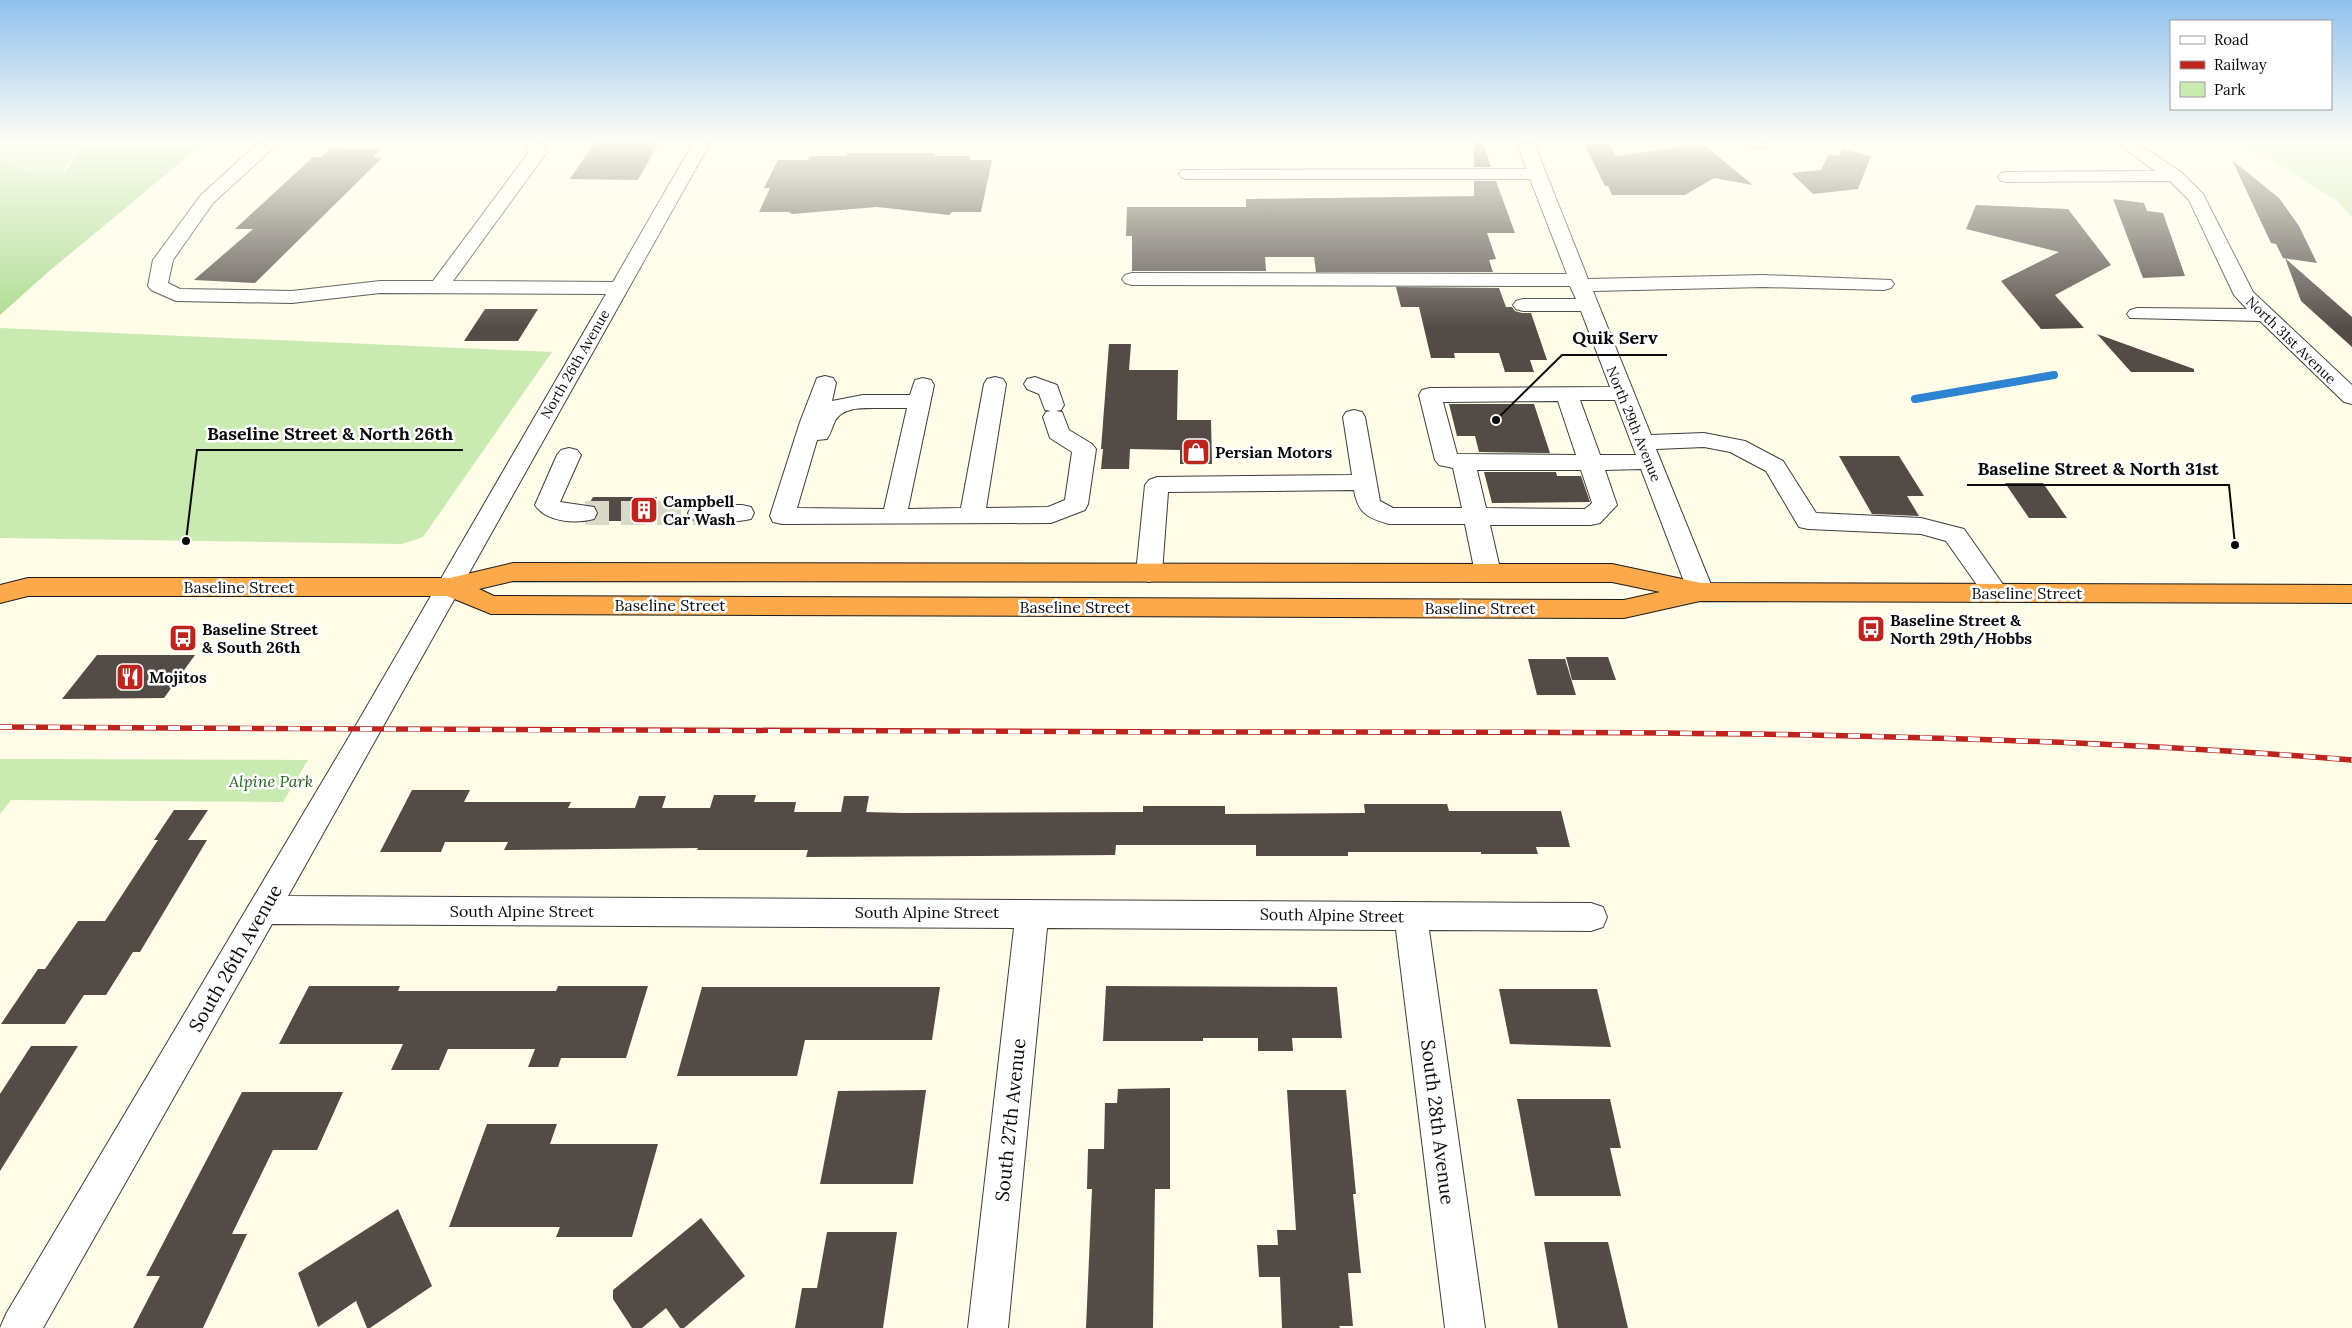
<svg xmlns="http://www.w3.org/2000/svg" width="2352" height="1328" font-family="Lora,serif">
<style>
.green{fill:#c9eab0}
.forest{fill:#abdb8f}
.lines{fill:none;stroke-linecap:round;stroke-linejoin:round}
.stream{stroke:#2e83d2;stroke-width:8}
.building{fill:#534c46}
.minor-tunnel{stroke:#dad8c6;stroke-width:24;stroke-dasharray:24 12;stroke-linecap:butt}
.minor-casing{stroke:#3d3d3d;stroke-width:2}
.highway-casing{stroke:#1b1b1b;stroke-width:2}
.minor{fill:#fff;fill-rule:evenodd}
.highway{fill:#fba94a;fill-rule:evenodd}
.rail-casing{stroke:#be241e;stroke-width:5.5}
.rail{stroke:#fff;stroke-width:4;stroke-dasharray:12;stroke-linecap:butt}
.labels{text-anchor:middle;stroke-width:5;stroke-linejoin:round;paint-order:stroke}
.far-street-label{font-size:14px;fill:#0a0a0a;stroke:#fff}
.poi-label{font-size:16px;font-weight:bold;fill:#0a0a0a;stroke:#fff;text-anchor:start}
.street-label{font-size:16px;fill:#0a0a0a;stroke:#fff}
.park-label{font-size:16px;font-style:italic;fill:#226319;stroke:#fff}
.near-street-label{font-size:19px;fill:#0a0a0a;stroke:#fff}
.leader{fill:none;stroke:#0a0a0a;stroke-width:2}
.callout-dot{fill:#0a0a0a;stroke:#fff;stroke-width:2}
.callout-label{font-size:18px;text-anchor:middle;font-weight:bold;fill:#0a0a0a;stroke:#fff;stroke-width:5;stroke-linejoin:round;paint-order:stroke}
</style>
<rect width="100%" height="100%" fill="#fffce7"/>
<!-- green -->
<g class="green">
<path d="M0 143H85L64 170 63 175 28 172 0 161Z"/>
<path d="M2244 143H2352V217L2337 201Z"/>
<path d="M0 328 552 352 423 537 402 544 0 538Z"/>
<path d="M0 759 308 760 283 802 11 800 0 814Z"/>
</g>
<!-- forest -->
<path class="forest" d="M85 143H204L48 272 0 315V161L28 172 63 175Z"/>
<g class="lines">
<!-- stream -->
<path class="stream" d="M1915 399 2054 375"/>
</g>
<!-- building -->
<g class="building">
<path d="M594 143H659L638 180 570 179Z"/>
<path d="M1474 143H1483L1491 167H1474Z"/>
<path d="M1584 144H1610L1616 156 1703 144 1753 185 1714 178 1685 195H1612L1608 186H1605Z"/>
<path d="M330 148 381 149 373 157 382 158 255 283 194 280 253 229H235L313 157H322Z"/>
<path d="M1842 149 1871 156 1858 189 1813 194 1791 173 1821 170 1829 154 1839 156Z"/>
<path d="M847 153H935L934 156H970V160H992L981 212H952L949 215 877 207 792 214 789 212H759L770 188H764L778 160H808L810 156H846Z"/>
<path d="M2232 160 2279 198 2299 226 2317 263 2283 258 2276 244 2271 243Z"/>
<path d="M1474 181H1496L1515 233H1487L1496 259 1489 260 1493 272H1316L1314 257H1265L1266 271H1132V236H1126L1127 207H1246V199L1474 196Z"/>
<path d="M2113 199 2144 203 2147 211 2163 213 2185 276 2143 278Z"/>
<path d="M1976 205 2068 209 2111 265 2055 295 2084 328 2041 329 2001 281 2059 252 1966 229Z"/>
<path d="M2285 258 2352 317V347L2301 301Z"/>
<path d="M1396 287 1499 288 1506 307H1512L1515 311 1522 313H1531L1547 360H1530L1534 372H1505L1499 353H1454L1455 358H1431L1419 307H1401Z"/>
<path d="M485 309H538L518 341H464Z"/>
<path d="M2097 334 2194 369V372H2131Z"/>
<path d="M1109 344H1131L1129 370H1178L1177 420H1211L1212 464H1180V450L1130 449 1129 469H1101L1103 449H1101Z"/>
<path d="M1449 404H1534L1550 453 1479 452 1475 436H1457Z"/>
<path d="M1839 456H1899L1924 496H1907L1919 516 1872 514Z"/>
<path d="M1484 472H1556L1557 476H1581L1590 502 1492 503Z"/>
<path d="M2005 483H2043L2067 518H2029Z"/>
<path d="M593 497H657L646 521H593L599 514 596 506 589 504Z"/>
<path d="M97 655H195L164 698 62 699Z"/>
<path d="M1566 657H1608L1616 680H1572Z"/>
<path d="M1528 659H1565L1576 695H1537Z"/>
<path d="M412 790H470L464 802H571L568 808H635L639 796H666L662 808H710L714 795H756L754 802H796L794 812H841L844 796H869L866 812 903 813 1143 812V806H1225V814L1365 813 1364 804H1447L1449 811H1561L1570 847H1536L1538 854H1481V852H1348V856H1256V845H1116L1115 855 806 857 808 850H697L698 848 504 850 508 842H445L441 852H380Z"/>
<path d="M174 810H208L188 840H207L140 952H133L106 995H84L65 1024H1L38 969H45L78 921H105L158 840H154Z"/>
<path d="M309 986H400L398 991H556L558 986H648L626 1058H561L558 1067H528L535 1049H448L439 1070H391L403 1044H279Z"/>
<path d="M1106 986 1337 987 1342 1038H1292L1293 1051H1258V1038H1203V1041H1103Z"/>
<path d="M702 987H940L932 1040H805L797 1076H677Z"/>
<path d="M1499 989H1597L1611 1047 1510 1044Z"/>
<path d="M31 1046H78L0 1171V1094Z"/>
<path d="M1170 1088V1189H1155L1153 1328H1086L1092 1189H1087L1088 1149H1104L1105 1103H1117L1118 1089Z"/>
<path d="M926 1090 913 1184H820L838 1091Z"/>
<path d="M1287 1090H1346L1356 1194H1353L1361 1273H1348L1353 1326H1339L1340 1328H1282L1280 1277H1259L1257 1245H1278L1277 1230H1296Z"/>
<path d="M242 1092H343L317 1150H273L232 1234H247L203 1328H133L160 1276H146Z"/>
<path d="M1517 1099H1610L1621 1148H1610L1621 1196H1535Z"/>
<path d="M487 1124H557L550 1144H658L632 1237H556L560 1227H449Z"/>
<path d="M398 1209 432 1286 370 1328H367L356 1301 318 1327 298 1273Z"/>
<path d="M701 1218 745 1276 684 1328H680L666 1308 642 1328H632L613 1299V1290Z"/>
<path d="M827 1232H897L883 1328H795L802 1288H817Z"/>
<path d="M1544 1242H1608L1628 1328H1558Z"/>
</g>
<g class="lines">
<!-- minor-tunnel -->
<path class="minor-tunnel" d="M585 513H700"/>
<defs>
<g id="minor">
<path d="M258 143H281L271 150 213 203 173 260 168 283 180 289 292 291 380 281H433L529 152 526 143H543L547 152 453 281 613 282 693 143H710L288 896 1591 903 1603 907 1607 917 1603 927 1591 931 1429 930 1485 1328H1445L1396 930 1047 928 1008 1328H968L1014 928 272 924 43 1328H0L6 1314 359 720 606 294 380 293 292 303 176 301 151 290 148 286 153 260 156 256 201 195Z"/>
<path d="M1517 143H1534L1588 279 1763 275 1891 280 1894 284 1891 288 1884 290 1763 287 1593 291 1651 435 1704 433 1745 441 1783 461 1816 513 1921 518 1964 529 2009 593 2005 599 1996 602 1987 599 1946 541 1921 534 1808 529 1799 527 1766 471 1730 452 1704 447 1656 449 1714 592 1710 598 1701 601 1692 598 1688 592 1641 469 1605 470 1617 505 1600 523 1591 525H1490L1501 573 1497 579 1488 582 1479 579 1475 573 1465 524H1389C1367 518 1358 513 1354 490L1168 492 1162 573 1158 579 1149 582 1140 579 1136 573 1145 485 1149 480 1157 477 1352 475 1343 417 1346 412 1354 410 1362 412 1365 417 1380 501 1393 508H1462L1453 468 1439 465 1435 460 1419 395 1422 390 1430 388 1610 387 1581 311H1523L1516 309 1513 305 1516 301 1523 299H1576L1570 286 1132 285 1125 283 1122 279 1125 275 1132 273 1567 274 1530 179H1188L1182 178 1179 174 1182 170 1526 169ZM1580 400H1615L1636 455H1600ZM1558 401 1576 455 1457 454 1443 402ZM1477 470H1581L1592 503 1585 509 1486 508Z"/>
<path d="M1749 143H1767V144L1764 148H1752Z"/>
<path d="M2117 143H2137L2181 172 2203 194 2253 292 2352 385V404L2344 402 2260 321 2130 318 2127 314 2130 310 2137 308 2247 309 2234 295 2189 200 2170 181 2007 182 2001 181 1998 177 2001 173 2007 172 2155 171Z"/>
<path d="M825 376 833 378 836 383 832 401 863 395H910L915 380 923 378 931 380 934 385 908 509 961 508 984 384 987 379 995 377 1003 379 1006 384 986 508 1048 507 1065 500 1072 452 1050 438 1043 417 1046 412 1051 411 1045 410 1039 394 1027 389 1024 384 1027 379 1035 377 1057 385 1064 405 1061 410 1056 411 1062 412 1069 430 1092 444 1096 449 1088 504 1085 510 1051 523 782 524 773 522 770 516 800 422 817 378ZM876 408H907L884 509 797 508 817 440 827 439C831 433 832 427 835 421 843 407 862 408 876 408Z"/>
<path d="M569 448 577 450 581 455 560 502 594 507 597 513 594 519C575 524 546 522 535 505L557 455 561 450Z"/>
<path d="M700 505H742L751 507 754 513 751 519C733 523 709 523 691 519L688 513 691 507Z"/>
</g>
<path id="highway" d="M513 563 1612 564 1701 583 2352 585V603L1700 601 1624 618 491 614 447 596H28L0 603V585L28 578H450ZM513 581 1612 582 1660 592 1624 600 494 596 479 589Z"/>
</defs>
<!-- minor casing -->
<use href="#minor" class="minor-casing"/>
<!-- highway casing -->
<use href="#highway" class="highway-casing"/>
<!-- minor -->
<use href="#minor" class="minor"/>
<!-- highway -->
<use href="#highway" class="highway"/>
<defs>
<path id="rail" d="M0 727C398 729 796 732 1194 732 1580 732 1967 729 2352 760"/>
</defs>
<!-- rail casing -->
<use href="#rail" class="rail-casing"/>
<!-- rail -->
<use href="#rail" class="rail"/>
</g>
<!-- sky -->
<linearGradient id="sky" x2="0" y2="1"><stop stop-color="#8fc1ee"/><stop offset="0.43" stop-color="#fffef4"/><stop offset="1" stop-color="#fffef4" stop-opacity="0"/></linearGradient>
<rect width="2352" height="329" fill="url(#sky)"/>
<!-- icons -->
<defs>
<symbol id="shop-square" viewBox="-11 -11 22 22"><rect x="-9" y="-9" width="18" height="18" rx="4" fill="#be241e" stroke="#fff"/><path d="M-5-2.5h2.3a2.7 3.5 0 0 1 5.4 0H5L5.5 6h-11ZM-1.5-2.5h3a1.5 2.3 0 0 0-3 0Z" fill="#fff"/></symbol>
<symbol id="building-square" viewBox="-11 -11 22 22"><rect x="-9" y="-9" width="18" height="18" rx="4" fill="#be241e" stroke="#fff"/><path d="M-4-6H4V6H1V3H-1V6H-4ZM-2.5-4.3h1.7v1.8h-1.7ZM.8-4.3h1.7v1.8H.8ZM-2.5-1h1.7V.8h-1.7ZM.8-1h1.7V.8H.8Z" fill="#fff"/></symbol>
<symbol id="bus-square" viewBox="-11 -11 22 22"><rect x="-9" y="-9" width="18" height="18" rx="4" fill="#be241e" stroke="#fff"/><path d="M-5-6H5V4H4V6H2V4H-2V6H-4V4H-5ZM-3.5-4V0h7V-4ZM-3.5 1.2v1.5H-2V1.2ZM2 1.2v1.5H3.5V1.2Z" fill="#fff"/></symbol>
<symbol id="restaurant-square" viewBox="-11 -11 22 22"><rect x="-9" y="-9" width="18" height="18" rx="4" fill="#be241e" stroke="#fff"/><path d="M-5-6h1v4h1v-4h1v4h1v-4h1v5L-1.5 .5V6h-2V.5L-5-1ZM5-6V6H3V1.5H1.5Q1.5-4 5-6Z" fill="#fff"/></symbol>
</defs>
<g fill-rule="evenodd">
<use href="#shop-square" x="1180" y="436" width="32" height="32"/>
<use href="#building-square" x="628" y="494" width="32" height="32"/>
<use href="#bus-square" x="1855" y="613" width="32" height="32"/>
<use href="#bus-square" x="167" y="622" width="32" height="32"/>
<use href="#restaurant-square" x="114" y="661" width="32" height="32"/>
</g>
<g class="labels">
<!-- far-street labels -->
<g class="far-street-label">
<text transform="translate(2291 340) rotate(44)" y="5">North 31st Avenue</text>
<text transform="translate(575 364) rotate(-60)" y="5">North 26th Avenue</text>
<text transform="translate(1634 424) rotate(68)" y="5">North 29th Avenue</text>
</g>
<!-- poi labels -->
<g class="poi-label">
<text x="1215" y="458">Persian Motors</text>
<text x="663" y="507">Campbell<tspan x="663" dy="18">Car Wash</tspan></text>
<text x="1890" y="626">Baseline Street &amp;<tspan x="1890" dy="18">North 29th/Hobbs</tspan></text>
<text x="202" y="635">Baseline Street<tspan x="202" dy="18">&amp; South 26th</tspan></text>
<text x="149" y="683">Mojitos</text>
</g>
<!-- street labels -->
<g class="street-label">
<text x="239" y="593">Baseline Street</text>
<text x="2027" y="599">Baseline Street</text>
<text x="670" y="611">Baseline Street</text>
<text x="1075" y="613">Baseline Street</text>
<text x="1480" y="614">Baseline Street</text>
<text x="522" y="917">South Alpine Street</text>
<text x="927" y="918">South Alpine Street</text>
<text transform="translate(1332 915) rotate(1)" y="6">South Alpine Street</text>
</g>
<!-- park labels -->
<g class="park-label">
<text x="271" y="787">Alpine Park</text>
</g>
<!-- near-street labels -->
<g class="near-street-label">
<text transform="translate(235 958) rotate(-60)" y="7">South 26th Avenue</text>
<text transform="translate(1010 1120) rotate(-84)" y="7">South 27th Avenue</text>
<text transform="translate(1438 1122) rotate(83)" y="7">South 28th Avenue</text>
</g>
</g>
<!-- callouts -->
<path class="leader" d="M1496 420L1562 355H1667M186 541L197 450H463M2235 545L2229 485H1967"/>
<g class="callout-dot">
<circle cx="1496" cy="420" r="5"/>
<circle cx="186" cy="541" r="5"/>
<circle cx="2235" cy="545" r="5"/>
</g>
<g class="callout-label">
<text x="1615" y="344">Quik Serv</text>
<text x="330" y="440">Baseline Street &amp; North 26th</text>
<text x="2098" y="475">Baseline Street &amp; North 31st</text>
</g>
<!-- legend -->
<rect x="2170" y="20" width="162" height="90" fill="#ffffff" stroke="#9d9d9d"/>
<rect x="2180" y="36" width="25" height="8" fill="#ffffff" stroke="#9d9d9d"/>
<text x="2214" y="45" font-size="15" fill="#0a0a0a">Road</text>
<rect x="2180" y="61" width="25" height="8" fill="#be241e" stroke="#9d9d9d"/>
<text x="2214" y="70" font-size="15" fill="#0a0a0a">Railway</text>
<rect x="2180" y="82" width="25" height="15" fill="#c9eab0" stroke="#9d9d9d"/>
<text x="2214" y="95" font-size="15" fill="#0a0a0a">Park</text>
</svg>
